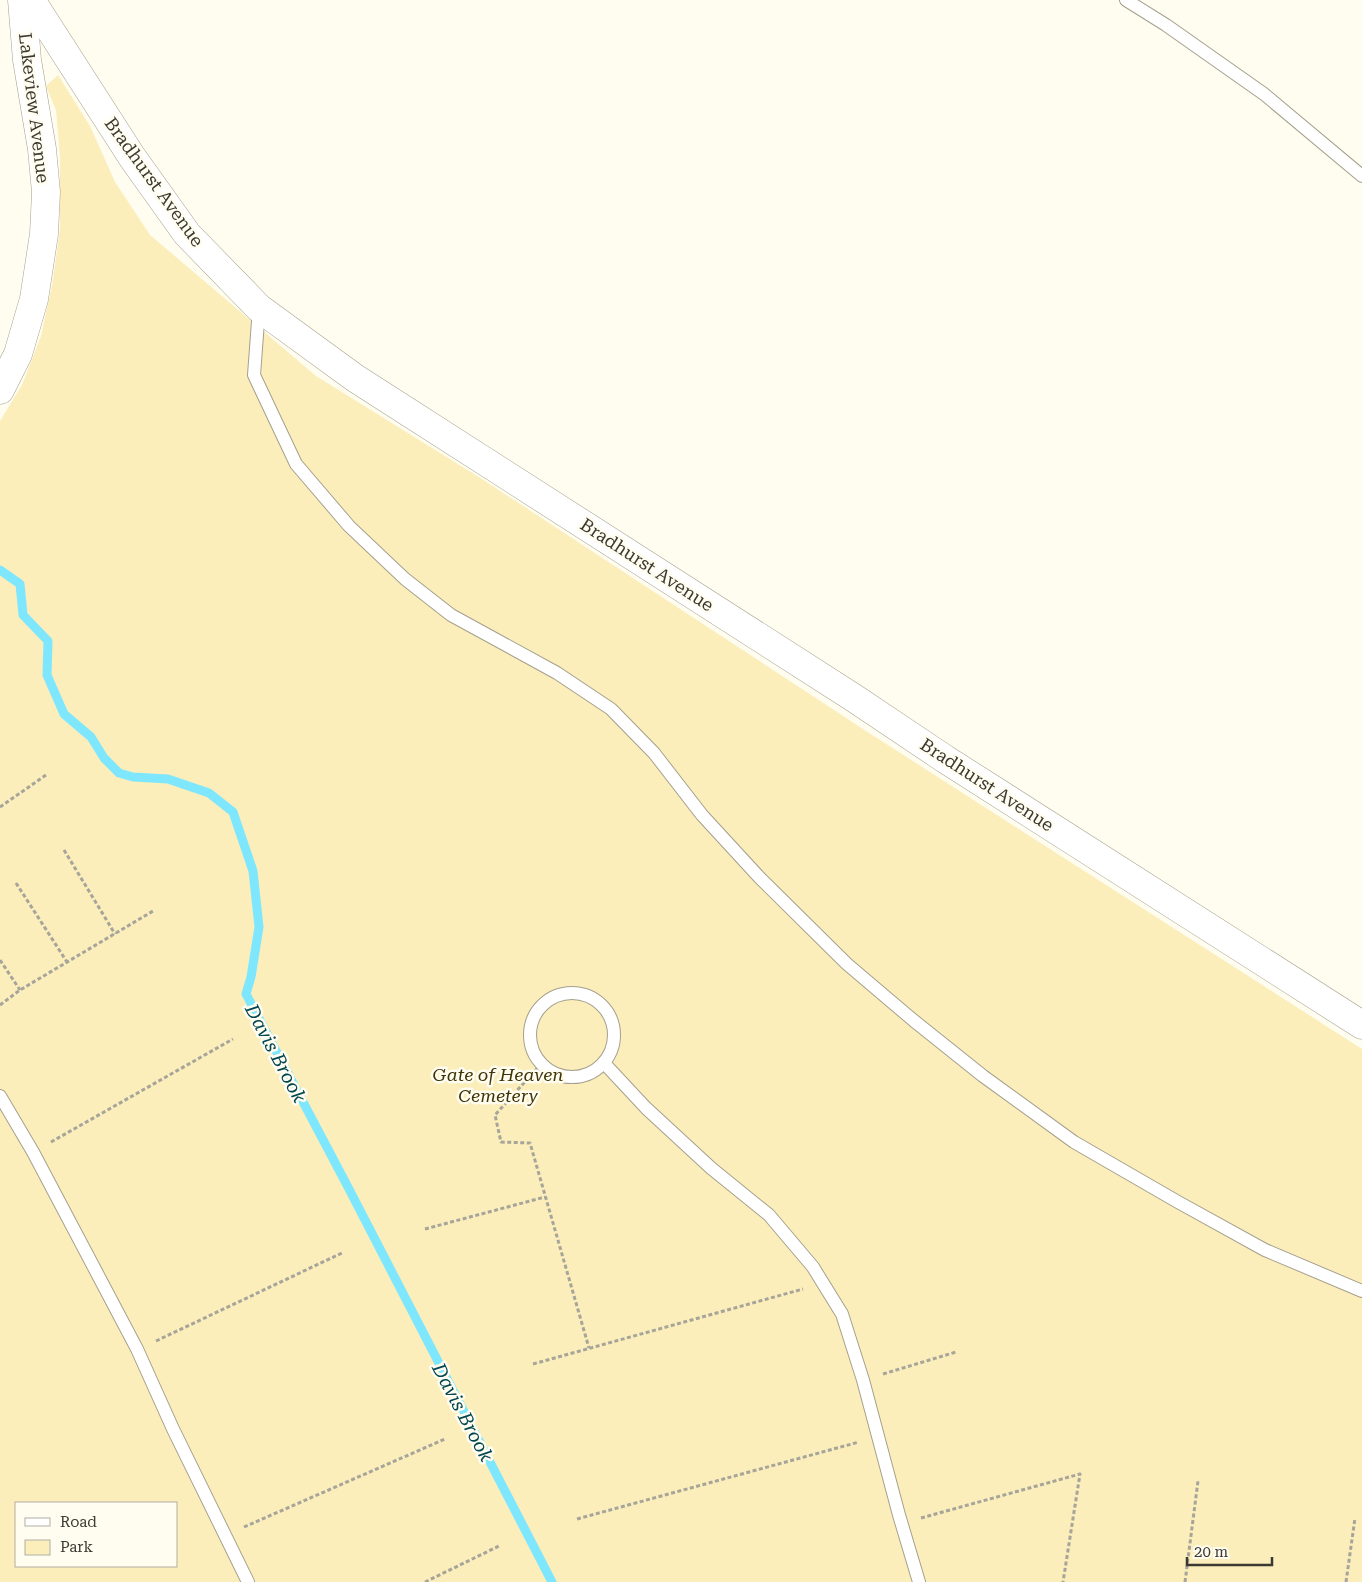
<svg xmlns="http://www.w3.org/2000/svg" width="1362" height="1582" font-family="'Roboto Serif',serif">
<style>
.green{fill:#fbeebb;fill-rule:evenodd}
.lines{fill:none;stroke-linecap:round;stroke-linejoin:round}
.stream{stroke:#7fe7fd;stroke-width:9}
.lane-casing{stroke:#a5a08d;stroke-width:14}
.secondary-casing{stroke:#a5a08d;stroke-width:29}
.path{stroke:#a7a49a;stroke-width:3;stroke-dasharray:4 2.5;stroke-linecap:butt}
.lane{stroke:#fff;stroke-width:12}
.secondary{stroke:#fff;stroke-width:28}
.labels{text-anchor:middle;stroke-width:5;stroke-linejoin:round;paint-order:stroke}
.street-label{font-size:18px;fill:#3b3931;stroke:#fffcf0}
.park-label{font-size:18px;font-style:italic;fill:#3f3405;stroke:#fffcf0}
.water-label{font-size:19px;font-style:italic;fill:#004550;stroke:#fffcf0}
</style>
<rect width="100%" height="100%" fill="#fffcf0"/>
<!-- green -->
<path class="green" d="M58 75 90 126 115 182 150 235 316 376 482 479 866 731 1362 1049V1582H0V421L22 385 41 336 52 286 60 230V157L56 110 46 86ZM16 1503H176V1566H16Z"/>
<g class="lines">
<!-- stream -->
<path class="stream" d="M0 570 20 584 23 615 48 641 47 675 64 714 91 737 104 758 119 773 133 777 168 779 209 793 233 812 253 871 259 927 251 977 246 994 349 1189 552 1582"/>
<defs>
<g id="lane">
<path d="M1126 0 1166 25 1264 94 1362 176"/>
<path d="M259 308 254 375 296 464 349 526 405 579 451 615 557 673 611 709 654 753 702 815 759 877 847 964 913 1020 983 1076 1074 1142 1178 1202 1265 1250 1362 1291"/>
<circle cx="572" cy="1035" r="42"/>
<path d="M604 1063 646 1108 711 1168 769 1215 813 1267 842 1314 863 1380 899 1515 919 1582"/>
<path d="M0 1096 33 1152 137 1349 173 1429 248 1582"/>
</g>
<g id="secondary">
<path d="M31 0 132 157 187 234 259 308 355 378 854 698 945 759 1362 1025"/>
<path d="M0 390 18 354 34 299 44 234 46 192 42 149 27 60 22 0"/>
</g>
</defs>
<!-- lane casing -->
<use href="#lane" class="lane-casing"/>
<!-- secondary casing -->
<use href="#secondary" class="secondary-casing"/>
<!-- path -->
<g class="path">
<path d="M0 807 46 775"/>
<path d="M64 850 115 934"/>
<path d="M16 883 67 962"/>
<path d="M0 960 20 990"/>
<path d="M0 1005 20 990 153 911"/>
<path d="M542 1063 495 1115 501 1142 530 1143 589 1348"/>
<path d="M51 1142 233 1039"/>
<path d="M425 1229 545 1197"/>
<path d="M156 1341 344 1252"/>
<path d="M533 1364 803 1289"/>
<path d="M883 1374 956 1352"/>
<path d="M921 1518 1080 1474 1063 1582"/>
<path d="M577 1519 859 1442"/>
<path d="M244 1527 445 1439"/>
<path d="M425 1582 499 1546"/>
<path d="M1185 1582 1198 1481"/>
<path d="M1346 1582 1355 1518"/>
</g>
<!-- lane -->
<use href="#lane" class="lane"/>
<!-- secondary -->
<use href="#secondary" class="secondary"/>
</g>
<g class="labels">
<!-- street labels -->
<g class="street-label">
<text transform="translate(34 108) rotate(83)" y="6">Lakeview Avenue</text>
<text transform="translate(154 182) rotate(54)" y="6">Bradhurst Avenue</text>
<text transform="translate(647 565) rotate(33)" y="6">Bradhurst Avenue</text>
<text transform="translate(987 785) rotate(33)" y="6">Bradhurst Avenue</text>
</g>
<!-- park labels -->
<g class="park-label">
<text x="498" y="1081">Gate of Heaven<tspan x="498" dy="21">Cemetery</tspan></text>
</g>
<!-- water labels -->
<g class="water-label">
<text transform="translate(276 1053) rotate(62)" y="7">Davis Brook</text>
<text transform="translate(463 1412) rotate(62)" y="7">Davis Brook</text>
</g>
</g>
<!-- legend -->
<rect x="15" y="1502" width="162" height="65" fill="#fffcf0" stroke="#b1aea4"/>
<rect x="25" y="1518" width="25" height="8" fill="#ffffff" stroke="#b1aea4"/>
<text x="60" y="1527" font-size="15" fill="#3b3931">Road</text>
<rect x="25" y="1540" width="25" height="15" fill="#fbeebb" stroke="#b1aea4"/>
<text x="60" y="1552" font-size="15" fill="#3b3931">Park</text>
<!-- scale -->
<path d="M1187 1557v8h85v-8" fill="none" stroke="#3b3931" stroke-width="2.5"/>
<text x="1194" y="1557" font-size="15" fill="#3b3931" stroke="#fffcf0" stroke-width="4" paint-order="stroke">20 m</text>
</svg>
